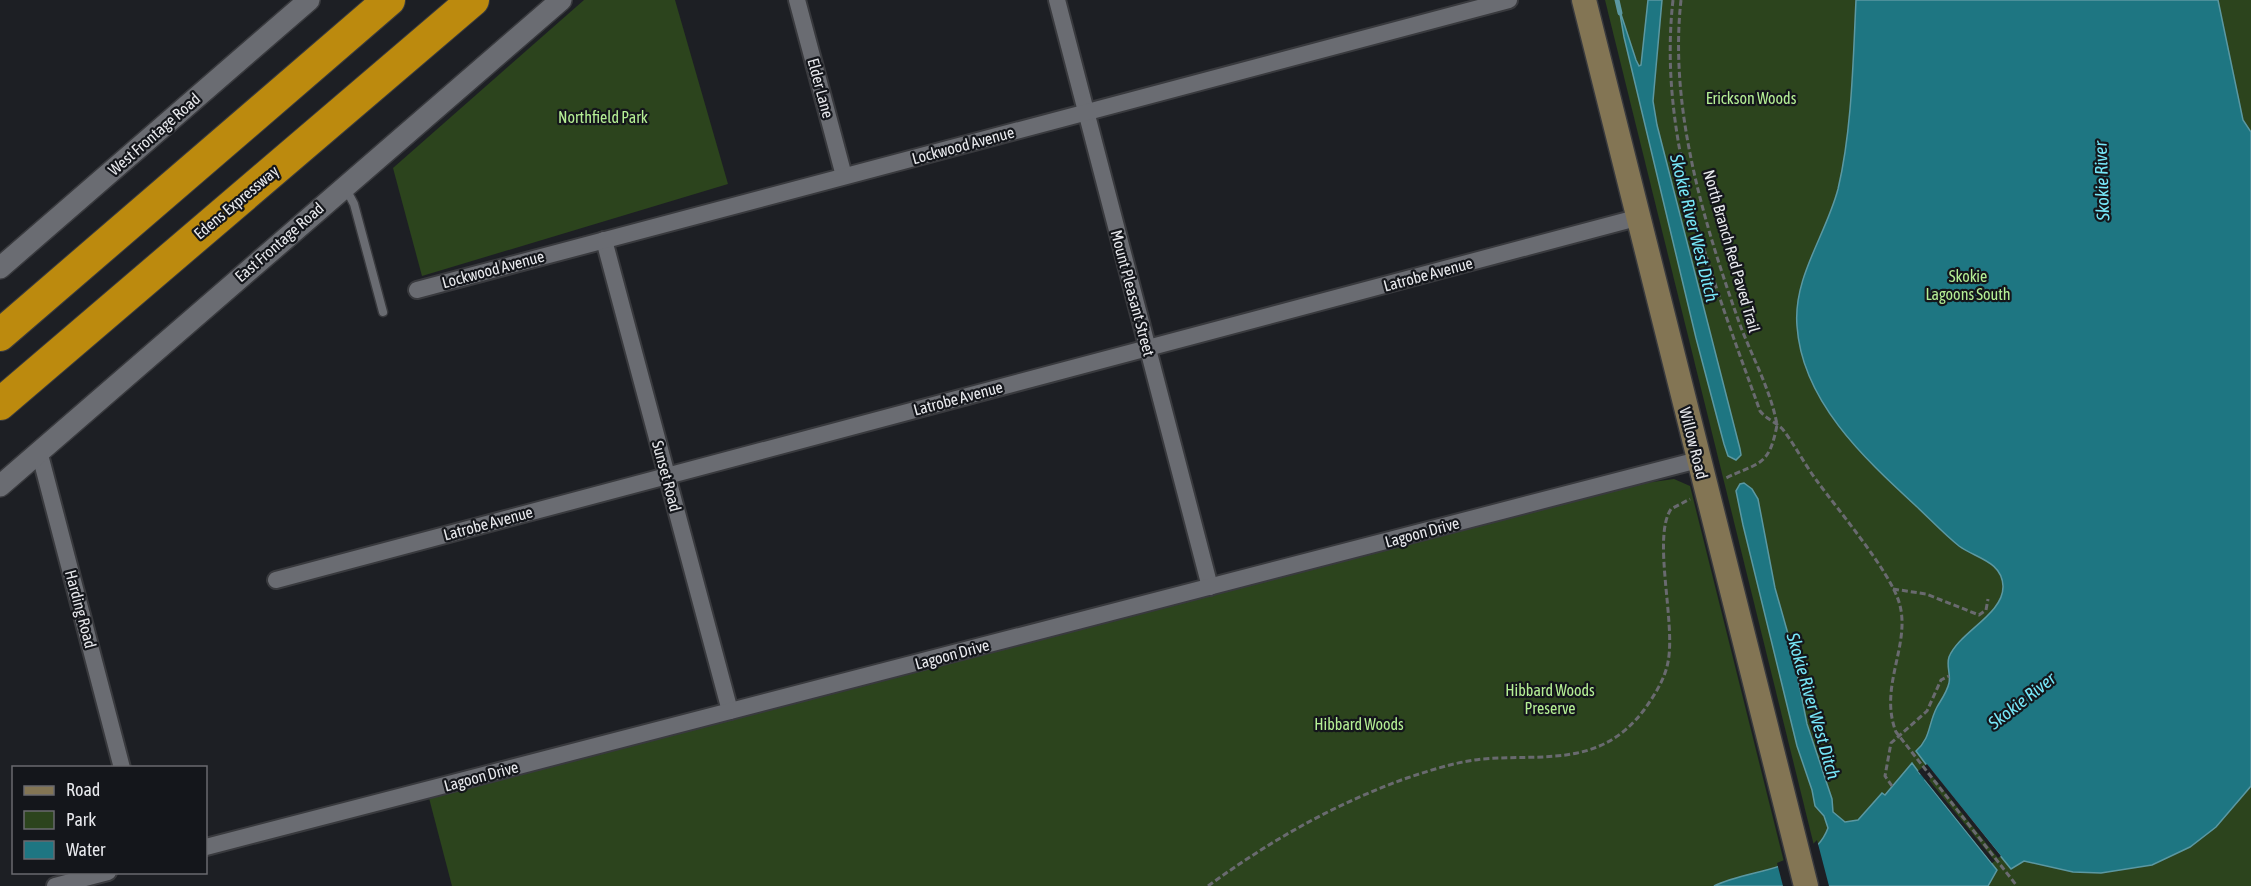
<svg xmlns="http://www.w3.org/2000/svg" width="2251" height="886" font-family="'Asap Condensed',sans-serif">
<style>
.green{fill:#2c441d}
.water{fill:#1e7682;stroke:#5b98a2;stroke-width:1.5}
.pier{fill:#1d1f24}
.lines{fill:none;stroke-linecap:round;stroke-linejoin:round}
.stream{stroke:#5b98a2;stroke-width:5}
.service-casing{stroke:#393a3e;stroke-width:11}
.minor-casing{stroke:#393a3e;stroke-width:20}
.tertiary-casing{stroke:#393a3e;stroke-width:24}
.secondary-casing{stroke:#393a3e;stroke-width:27}
.motorway-casing{stroke:#393a3e;stroke-width:34}
.path{stroke:#696a6f;stroke-width:3;stroke-dasharray:6 3;stroke-linecap:butt}
.service{stroke:#6a6c72;stroke-width:8}
.minor{stroke:#6a6c72;stroke-width:16}
.tertiary{stroke:#6a6c72;stroke-width:21}
.secondary{stroke:#837554;stroke-width:24}
.motorway{stroke:#bc8a0e;stroke-width:32}
.labels{text-anchor:middle;stroke-width:4.5;stroke-linejoin:round;paint-order:stroke}
.street-label{font-size:16px;fill:#e8e9ed;stroke:#14161b}
.park-label{font-size:16px;fill:#b5ef95;stroke:#14161b}
.water-label{font-size:18px;font-style:italic;fill:#77e8f9;stroke:#14161b}
</style>
<rect width="100%" height="100%" fill="#1d1f24"/>
<!-- green -->
<g class="green">
<path d="M584 0H675L728 184 422 276 393 168Z"/>
<path d="M1605 0H2251V886H1824Z"/>
<path d="M1674 479 1690 486 1790 886H452L429 798 1638 484Z"/>
</g>
<!-- water -->
<g class="water">
<path d="M1648 0H1662L1653 101 1657 125 1740 449 1741 455 1736 460 1728 456 1724 444 1696 338 1624 37 1619 8 1636 60 1639 66 1641 65Z"/>
<path d="M1856 0H2218L2243 120 2251 132V786L2216 827 2190 847 2152 865 2101 873 2073 872 2024 861 2011 869 1933 773 1925 780 1997 870 1988 886H1714C1749 868 1812 872 1828 828L1824 816 1815 806 1812 790 1797 746 1743 525 1736 491 1740 484 1744 483 1752 489 1758 499 1775 588 1792 648 1807 724 1832 799 1833 812 1845 822 1858 820 1882 793 1885 795 1912 763 1920 774 1928 767 1916 751C1931 738 1928 724 1937 707 1941 700 1947 692 1949 683 1951 674 1946 666 1949 657 1959 632 2004 614 2003 586 2002 561 1975 558 1959 546 1944 534 1930 519 1916 506 1864 458 1802 401 1797 326 1793 277 1826 235 1838 189 1852 130 1853 61 1856 0Z"/>
</g>
<!-- pier -->
<g class="pier">
<path d="M1927 764 2001 856 1998 858 1933 777 1929 780 1995 861 1992 863 1918 771Z"/>
<path d="M1817 840 1829 886H1783L1777 863 1805 852Z"/>
</g>
<g class="lines">
<!-- stream -->
<path class="stream" d="M1617 0 1620 13"/>
<defs>
<path id="service" d="M346 189 354 204 383 312"/>
<g id="minor">
<path d="M797 0 844 176"/>
<path d="M1057 0 1210 587"/>
<path d="M604 240 730 711"/>
<path d="M417 290 1509 0"/>
<path d="M39 451 122 768"/>
<path d="M276 580 1640 217"/>
<path d="M206 847 1698 460"/>
<path d="M55 886 108 872"/>
</g>
<g id="tertiary">
<path d="M0 268 309 0"/>
<path d="M0 486 561 0"/>
</g>
<path id="secondary" d="M1584 0 1806 886"/>
<g id="motorway">
<path d="M0 335 389 0"/>
<path d="M0 404 473 0"/>
</g>
</defs>
<!-- service casing -->
<use href="#service" class="service-casing"/>
<!-- minor casing -->
<use href="#minor" class="minor-casing"/>
<!-- tertiary casing -->
<use href="#tertiary" class="tertiary-casing"/>
<!-- secondary casing -->
<use href="#secondary" class="secondary-casing"/>
<!-- motorway casing -->
<use href="#motorway" class="motorway-casing"/>
<!-- path -->
<g class="path">
<path d="M1673 0C1657 141 1713 280 1760 411 1767 420 1777 422 1784 431 1796 447 1805 465 1817 481 1838 510 1889 570 1899 602 1912 644 1878 686 1896 732L2017 886"/>
<path d="M1681 0C1669 107 1703 221 1739 322 1751 355 1771 390 1777 425 1769 468 1758 462 1724 479"/>
<path d="M1893 589 1926 594 1979 615 1986 610 1988 599"/>
<path d="M1892 786 1885 776 1891 743 1927 711 1941 680 1949 676"/>
<path d="M1208 886C1270 841 1334 804 1407 778 1431 770 1456 762 1482 759 1544 754 1600 768 1644 710 1654 696 1665 679 1668 662 1676 623 1652 537 1671 509L1690 499"/>
</g>
<!-- service -->
<use href="#service" class="service"/>
<!-- minor -->
<use href="#minor" class="minor"/>
<!-- tertiary -->
<use href="#tertiary" class="tertiary"/>
<!-- secondary -->
<use href="#secondary" class="secondary"/>
<!-- motorway -->
<use href="#motorway" class="motorway"/>
</g>
<g class="labels">
<!-- street labels -->
<g class="street-label">
<text transform="translate(821 88) rotate(75)" y="6">Elder Lane</text>
<text transform="translate(154 134) rotate(-41)" y="6">West Frontage Road</text>
<text transform="translate(963 145) rotate(-15)" y="6">Lockwood Avenue</text>
<text transform="translate(236 202) rotate(-40)" y="6">Edens Expressway</text>
<text transform="translate(279 242) rotate(-41)" y="6">East Frontage Road</text>
<text transform="translate(1732 251) rotate(74)" y="6">North Branch Red Paved Trail</text>
<text transform="translate(493 269) rotate(-15)" y="6">Lockwood Avenue</text>
<text transform="translate(1428 274) rotate(-15)" y="6">Latrobe Avenue</text>
<text transform="translate(1133 293) rotate(75)" y="6">Mount Pleasant Street</text>
<text transform="translate(958 398) rotate(-15)" y="6">Latrobe Avenue</text>
<text transform="translate(1694 443) rotate(76)" y="6">Willow Road</text>
<text transform="translate(667 476) rotate(75)" y="6">Sunset Road</text>
<text transform="translate(488 523) rotate(-15)" y="6">Latrobe Avenue</text>
<text transform="translate(1422 532) rotate(-15)" y="6">Lagoon Drive</text>
<text transform="translate(81 609) rotate(75)" y="6">Harding Road</text>
<text transform="translate(952 654) rotate(-15)" y="6">Lagoon Drive</text>
<text transform="translate(481 776) rotate(-15)" y="6">Lagoon Drive</text>
</g>
<!-- park labels -->
<g class="park-label">
<text x="1751" y="104">Erickson Woods</text>
<text x="603" y="123">Northfield Park</text>
<text x="1968" y="282">Skokie<tspan x="1968" dy="18">Lagoons South</tspan></text>
<text x="1550" y="696">Hibbard Woods<tspan x="1550" dy="18">Preserve</tspan></text>
<text x="1359" y="730">Hibbard Woods</text>
</g>
<!-- water labels -->
<g class="water-label">
<text transform="translate(2102 181) rotate(-92)" y="6">Skokie River</text>
<text transform="translate(1694 228) rotate(76)" y="6">Skokie River West Ditch</text>
<text transform="translate(2022 701) rotate(-38)" y="6">Skokie River</text>
<text transform="translate(1813 706) rotate(74)" y="6">Skokie River West Ditch</text>
</g>
</g>
<!-- legend -->
<rect x="12" y="766" width="195" height="108" fill="#14161b" stroke="#696a6f" stroke-width="1.5"/>
<rect x="24" y="786" width="30" height="9" fill="#837554" stroke="#696a6f" stroke-width="1.5"/>
<text x="66" y="796" font-size="18" fill="#e8e9ed">Road</text>
<rect x="24" y="811" width="30" height="18" fill="#2c441d" stroke="#696a6f" stroke-width="1.5"/>
<text x="66" y="826" font-size="18" fill="#e8e9ed">Park</text>
<rect x="24" y="841" width="30" height="18" fill="#1e7682" stroke="#696a6f" stroke-width="1.5"/>
<text x="66" y="856" font-size="18" fill="#e8e9ed">Water</text>
</svg>
